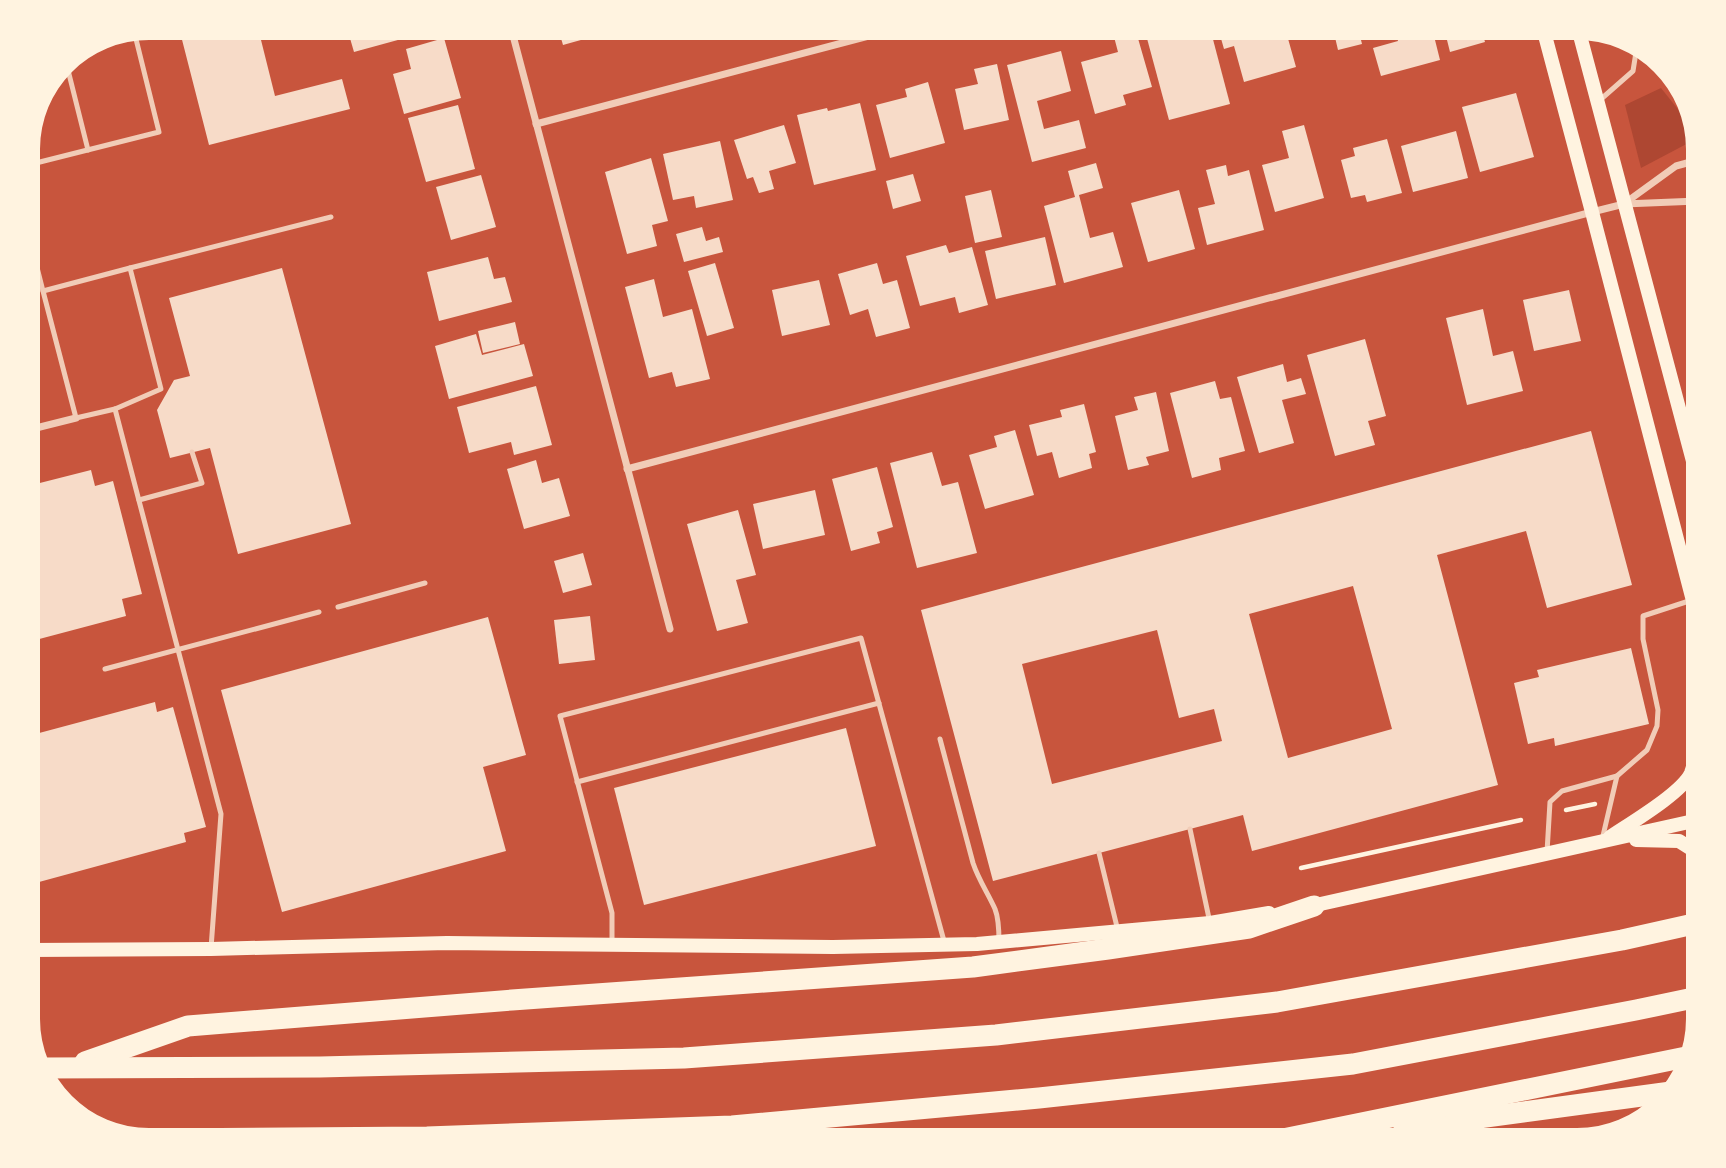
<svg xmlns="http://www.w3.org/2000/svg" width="1726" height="1168" font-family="Arial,sans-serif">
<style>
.green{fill:#ae4732}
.building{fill:#f7dbc8;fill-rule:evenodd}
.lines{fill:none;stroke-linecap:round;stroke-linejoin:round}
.path{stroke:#fff3e0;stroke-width:4.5}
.service{stroke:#f1ccb7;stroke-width:5}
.minor{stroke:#f1ccb7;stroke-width:7}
.secondary{stroke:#fff3e0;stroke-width:14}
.motorway{stroke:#fff3e0;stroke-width:21}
</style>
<rect width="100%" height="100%" fill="#c8553d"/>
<!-- green -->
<path class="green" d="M1661 88 1692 127 1696 139 1641 168 1625 105Z"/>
<!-- building -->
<g class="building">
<path d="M179 28H258L275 96 342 79 350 109 209 145Z"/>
<path d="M347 28H438V29L354 52Z"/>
<path d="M558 28H612L613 31 563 45Z"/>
<path d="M1132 28H1135L1152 87 1123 95 1126 105 1095 114 1081 62 1118 52 1113 33Z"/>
<path d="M1154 28H1210L1230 104 1169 120 1145 31Z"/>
<path d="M1218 28H1285L1296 67 1244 82 1234 46 1224 49Z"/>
<path d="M1310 28H1358L1362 44 1338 50 1334 33 1313 39Z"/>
<path d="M1395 28H1432L1440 60 1381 76 1373 48 1398 41Z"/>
<path d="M1444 28H1481L1485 42 1450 52Z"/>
<path d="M444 38 461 98 404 114 393 74 411 69 406 49Z"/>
<path d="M1061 51 1071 91 1037 101 1044 129 1079 120 1086 148 1032 162 1007 65Z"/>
<path d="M997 64 1009 120 964 130 955 89 978 84 974 69Z"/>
<path d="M1674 80 1682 89 1688 109 1682 111Z"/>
<path d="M928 82 945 143 890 158 876 105 907 97 905 89Z"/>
<path d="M1516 93 1534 157 1480 172 1462 107Z"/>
<path d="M860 103 876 170 814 185 797 115 827 108 828 111Z"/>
<path d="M458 105 475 169 426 182 408 118Z"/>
<path d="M784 125 796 163 769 171 774 189 759 193 753 177 747 179 734 140Z"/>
<path d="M1304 125 1324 198 1275 212 1262 165 1289 158 1282 131Z"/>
<path d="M1456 131 1468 178 1413 192 1401 146Z"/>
<path d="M1387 139 1402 193 1367 202 1365 195 1351 198 1341 160 1355 156 1353 148Z"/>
<path d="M720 141 733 200 696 208 694 196 673 200 663 154Z"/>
<path d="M651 158 668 221 652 225 657 246 627 254 605 172Z"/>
<path d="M1096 163 1103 188 1079 195 1090 238 1113 232 1123 267 1064 283 1044 206 1075 197 1068 171Z"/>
<path d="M1226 165 1228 176 1249 170 1264 230 1207 245 1198 208 1215 204 1206 170Z"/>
<path d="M913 174 921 201 893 209 886 181Z"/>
<path d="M481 175 496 227 451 240 436 187Z"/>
<path d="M991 190 1002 237 975 243 965 196Z"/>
<path d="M1179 190 1195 249 1148 262 1131 203Z"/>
<path d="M702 227 706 241 719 237 723 252 684 262 676 234Z"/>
<path d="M1045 237 1056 285 996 299 985 251Z"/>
<path d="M946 245 949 253 972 247 988 305 959 313 955 297 920 306 906 256Z"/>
<path d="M488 257 494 279 505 277 512 302 439 321 427 272Z"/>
<path d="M715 263 734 328 707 336 688 271Z"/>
<path d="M877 263 883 284 897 280 910 328 876 337 868 309 850 315 838 274Z"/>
<path d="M282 268 351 524 238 554 210 448 170 458 157 410 174 380 190 376 169 298Z"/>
<path d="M654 279 663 317 692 309 710 379 676 387 672 372 649 378 625 287Z"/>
<path d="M819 280 830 325 782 336 772 290Z"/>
<path d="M1569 290 1581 341 1534 351 1523 300Z"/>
<path d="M1483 309 1493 356 1513 351 1523 391 1467 405 1446 318Z"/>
<path d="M515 322 520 344 483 353 478 331Z"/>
<path d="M476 334 482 355 524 344 533 376 449 399 435 346Z"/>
<path d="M1365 339 1386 416 1368 421 1375 445 1335 456 1307 355Z"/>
<path d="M1283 364 1287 382 1301 378 1306 394 1282 400 1294 443 1259 453 1237 377Z"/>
<path d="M1215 381 1220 399 1231 397 1245 451 1219 458 1221 470 1192 478 1170 393Z"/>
<path d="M536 386 552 445 514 455 511 442 469 453 457 407Z"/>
<path d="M1156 392 1169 451 1146 457 1149 465 1128 470 1115 416 1138 410 1134 397Z"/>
<path d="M1084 404 1096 452 1089 454 1092 468 1059 478 1052 452 1037 456 1029 425 1062 417 1060 410Z"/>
<path d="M1015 430 1034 495 985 509 969 455 997 447 994 436Z"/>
<path d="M1591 431 1632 585 1547 608 1526 531 1437 555 1498 785 1252 851 1243 815 993 881 921 610ZM1353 586 1392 729 1288 758 1249 614ZM1157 630 1179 718 1214 709 1222 741 1052 784 1022 664Z"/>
<path d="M932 452 942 486 958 482 977 553 917 568 890 463Z"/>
<path d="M536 460 542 483 559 478 570 516 524 529 507 469Z"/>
<path d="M877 467 893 527 877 532 880 543 851 551 832 479Z"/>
<path d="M91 470 95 486 113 481 142 594 122 599 126 616 28 642V486Z"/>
<path d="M815 490 825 535 763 549 753 504Z"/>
<path d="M738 510 756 575 736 580 748 623 717 631 687 524Z"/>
<path d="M583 553 592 585 563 593 554 561Z"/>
<path d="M590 616 595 660 559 664 554 620Z"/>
<path d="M488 617 526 755 483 767 506 851 282 912 221 690Z"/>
<path d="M1631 648 1649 724 1555 746 1554 738 1528 744 1514 683 1539 677 1537 670Z"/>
<path d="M155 702 157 712 173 707 206 827 184 833 186 842 28 885V736Z"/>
<path d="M846 728 876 846 644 905 614 788Z"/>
</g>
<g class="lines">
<!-- path -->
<g class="path">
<path d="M1566 810 1595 804"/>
<path d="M1301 868 1521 820"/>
</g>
<!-- service -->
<g class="service">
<path d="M66 62 88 150"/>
<path d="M1600 100 1633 71 1637 46"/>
<path d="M28 165 159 132 134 31"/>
<path d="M28 232 43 291"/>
<path d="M130 268 161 389 115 409 76 418 43 291Z"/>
<path d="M130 268 331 217"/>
<path d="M115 409 221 814 211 948"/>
<path d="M139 500 202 483 192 452"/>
<path d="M338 607 425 583"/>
<path d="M105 669 319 612"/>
<path d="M940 739 973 863C979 881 988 893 995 909 999 919 999 931 999 942"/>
<path d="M577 782 879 703"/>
<path d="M1190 829 1210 923"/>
<path d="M1602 840 1617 776 1647 750 1657 726 1658 710 1643 639V616L1692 600"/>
<path d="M1547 852 1550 802 1562 791 1617 776"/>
<path d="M1099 853 1118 931"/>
<path d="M612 942V913L560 716 861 638 944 941"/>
</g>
<!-- minor -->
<g class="minor">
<path d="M511 28 670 629"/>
<path d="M536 124 899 28"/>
<path d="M1625 203 1676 166 1698 160"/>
<path d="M28 430 76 418"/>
<path d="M627 469 1592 212 1624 204 1698 201"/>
</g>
<!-- secondary -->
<g class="secondary">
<path d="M1543 28 1592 212 1698 620"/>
<path d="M1578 28 1698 480"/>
<path d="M1610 837C1629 824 1682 793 1691 773 1694 765 1696 755 1698 747"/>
<path d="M1636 840 1679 841 1698 853"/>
<path d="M1307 907 1698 820"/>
<path d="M28 950 211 949 447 943 833 947 977 944 1210 923 1269 913"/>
</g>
<!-- motorway -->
<g class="motorway">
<path d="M85 1062 188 1026 512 1000 973 967 1108 949 1249 928 1314 906"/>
<path d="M41 1068 320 1067 684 1058 996 1035 1277 1002 1622 940 1698 923"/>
<path d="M1404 1128 1671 1092"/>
<path d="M147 1139 427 1137 732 1126 1039 1098 1353 1064 1636 1010 1698 997"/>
<path d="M1278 1140 1686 1057"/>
</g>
</g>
<!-- crop -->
<path d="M0 0H1726V1168H0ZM149 40H1577A109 109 0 0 1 1686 149V1019A109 109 0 0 1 1577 1128H149A109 109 0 0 1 40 1019V149A109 109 0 0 1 149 40Z" fill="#fff3e0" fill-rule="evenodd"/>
</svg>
